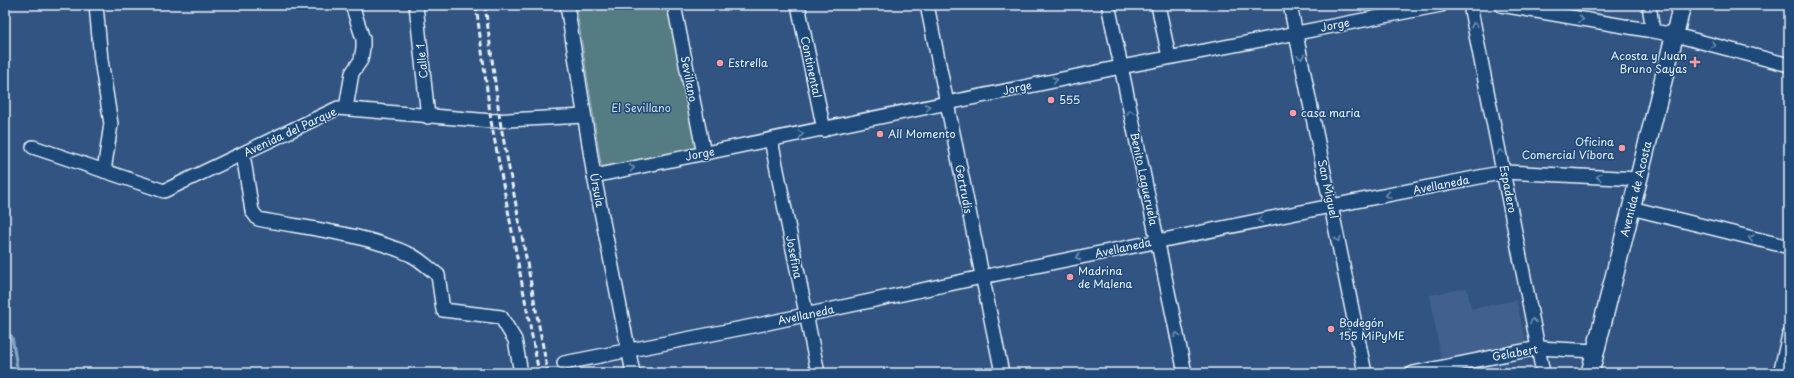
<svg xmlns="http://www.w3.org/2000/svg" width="1794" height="378" font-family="'Playpen Sans',sans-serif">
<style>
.built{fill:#43608d}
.green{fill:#557c82;stroke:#9eb6bd}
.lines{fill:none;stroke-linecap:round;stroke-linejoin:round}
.stream{stroke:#88a8c6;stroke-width:3}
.minor-casing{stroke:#e8f1f8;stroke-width:16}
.major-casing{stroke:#e8f1f8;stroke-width:20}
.minor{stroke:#1f4a7a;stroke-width:13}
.major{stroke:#1f4a7a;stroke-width:17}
.rail{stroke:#e8f1f8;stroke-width:3;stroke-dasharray:6 3;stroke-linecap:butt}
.oneway{stroke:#6f8dac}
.poi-dot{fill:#ff9aa2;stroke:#1f4a7a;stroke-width:1.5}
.labels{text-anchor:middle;stroke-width:3;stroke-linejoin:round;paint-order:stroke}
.street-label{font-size:11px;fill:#e8f1f8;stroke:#1f4a7a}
.poi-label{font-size:11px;fill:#e8f1f8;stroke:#1f4a7a;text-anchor:start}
.park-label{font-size:11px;fill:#d2dfe6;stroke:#1f4a7a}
</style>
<rect width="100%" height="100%" fill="#315483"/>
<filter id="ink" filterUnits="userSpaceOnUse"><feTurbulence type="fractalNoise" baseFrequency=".025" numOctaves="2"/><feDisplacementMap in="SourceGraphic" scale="8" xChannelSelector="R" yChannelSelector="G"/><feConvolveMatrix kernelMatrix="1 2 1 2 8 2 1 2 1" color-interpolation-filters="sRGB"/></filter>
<g filter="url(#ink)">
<!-- built -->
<path class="built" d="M1467 288 1471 309 1516 300 1526 343 1441 359 1430 295Z"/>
<!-- green -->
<path class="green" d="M576 5H669L698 150 605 168 601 164Z"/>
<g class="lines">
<!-- stream -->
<path class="stream" d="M5 331 12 337 18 373"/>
<defs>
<g id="minor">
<path d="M96 5 101 60 111 124 104 171"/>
<path d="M416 5 428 117"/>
<path d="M567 5 594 176 633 373"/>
<path d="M674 5 704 154"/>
<path d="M798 5 824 130"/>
<path d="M927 5 1002 373"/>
<path d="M1158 5 1169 57"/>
<path d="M1290 5 1365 373"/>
<path d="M1470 5 1543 373"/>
<path d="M1501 5 1653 31"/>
<path d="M1649 5 1653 31 1675 35 1789 65"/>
<path d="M1109 9 1185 373"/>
<path d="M346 108 352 73 361 60 363 48V39L352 5"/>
<path d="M771 140 818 373"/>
<path d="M33 147 164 191 338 108 491 121 584 116"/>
<path d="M243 154 252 211 258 219C309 229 363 233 411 255 421 260 430 269 438 275L443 310 501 317 515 340 521 373"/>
<path d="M594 176 1121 67 1441 5"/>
<path d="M1631 208 1789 247"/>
<path d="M564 363 763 324 982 277 1331 206 1505 172 1638 179"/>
<path d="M1413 373 1538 348 1595 351"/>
<path d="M1780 373 1789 335"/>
</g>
<path id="major" d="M1590 373 1682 5"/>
</defs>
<!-- minor casing -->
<use href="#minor" class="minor-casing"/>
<!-- major casing -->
<use href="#major" class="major-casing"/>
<!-- minor -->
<use href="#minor" class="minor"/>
<!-- major -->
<use href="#major" class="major"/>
<!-- rail -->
<g class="rail">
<path d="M476 5 491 121 539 373"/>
<path d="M485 5 500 121 548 373"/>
</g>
</g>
<!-- one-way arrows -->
<defs><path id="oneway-chevron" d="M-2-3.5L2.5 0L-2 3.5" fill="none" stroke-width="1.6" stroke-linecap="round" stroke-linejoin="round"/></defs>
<g class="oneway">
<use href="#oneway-chevron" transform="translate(1581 19) rotate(10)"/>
<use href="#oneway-chevron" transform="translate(1474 25) rotate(-102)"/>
<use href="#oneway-chevron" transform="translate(1713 45) rotate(15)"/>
<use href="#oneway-chevron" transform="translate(1301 57) rotate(78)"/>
<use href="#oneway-chevron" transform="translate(1055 80) rotate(-12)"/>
<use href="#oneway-chevron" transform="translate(928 107) rotate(-12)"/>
<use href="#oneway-chevron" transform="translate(1130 112) rotate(-102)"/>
<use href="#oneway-chevron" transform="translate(801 134) rotate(-12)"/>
<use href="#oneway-chevron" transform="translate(1500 152) rotate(-102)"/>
<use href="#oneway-chevron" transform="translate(632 168) rotate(-11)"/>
<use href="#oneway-chevron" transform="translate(1599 177) rotate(-177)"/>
<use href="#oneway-chevron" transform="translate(1388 195) rotate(169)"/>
<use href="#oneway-chevron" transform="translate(1260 220) rotate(169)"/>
<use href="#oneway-chevron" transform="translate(1751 238) rotate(-166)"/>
<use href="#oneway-chevron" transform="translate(1338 239) rotate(79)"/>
<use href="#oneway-chevron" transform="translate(1078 257) rotate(168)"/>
<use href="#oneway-chevron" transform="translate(1533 321) rotate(-101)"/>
<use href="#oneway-chevron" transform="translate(1177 335) rotate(-102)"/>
</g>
</g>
<!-- markers -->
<g class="poi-dot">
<path d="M1693 56h4v4h4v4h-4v4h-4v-4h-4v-4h4z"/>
<circle cx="720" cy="63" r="4"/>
<circle cx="1051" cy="100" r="4"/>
<circle cx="1293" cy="113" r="4"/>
<circle cx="880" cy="134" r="4"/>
<circle cx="1622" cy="148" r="4"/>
<circle cx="1070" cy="277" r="4"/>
<circle cx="1331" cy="329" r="4"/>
</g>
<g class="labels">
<!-- street labels -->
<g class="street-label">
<text transform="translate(1335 25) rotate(-11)" y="4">Jorge</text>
<text transform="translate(422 61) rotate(-96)" y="4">Calle 1</text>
<text transform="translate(811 67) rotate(78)" y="4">Continental</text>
<text transform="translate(689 79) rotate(79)" y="4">Sevillano</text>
<text transform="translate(1017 88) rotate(-12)" y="4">Jorge</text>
<text transform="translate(290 132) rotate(-25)" y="4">Avenida del Parque</text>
<text transform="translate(700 154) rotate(-11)" y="4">Jorge</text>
<text transform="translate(1144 179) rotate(78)" y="4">Benito Lagueruela</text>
<text transform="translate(1441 185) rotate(-11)" y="4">Avellaneda</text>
<text transform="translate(964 189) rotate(79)" y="4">Gertrudis</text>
<text transform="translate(1328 189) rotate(78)" y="4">San Miguel</text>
<text transform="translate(1508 189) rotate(79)" y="4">Espadero</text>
<text transform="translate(1636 189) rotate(-76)" y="4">Avenida de Acosta</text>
<text transform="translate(597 190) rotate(79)" y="4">Úrsula</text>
<text transform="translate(1123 248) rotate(-12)" y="4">Avellaneda</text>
<text transform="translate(794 257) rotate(79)" y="4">Josefina</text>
<text transform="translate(806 315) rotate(-12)" y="4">Avellaneda</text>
<text transform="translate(1515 353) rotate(-10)" y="4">Gelabert</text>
</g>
<!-- poi labels -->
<g class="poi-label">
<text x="1687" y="60" text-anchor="end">Acosta y Juan<tspan x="1687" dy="13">Bruno Sayas</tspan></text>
<text x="728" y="67">Estrella</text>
<text x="1059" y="104">555</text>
<text x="1301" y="117">casa maria</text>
<text x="888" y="138">All Momento</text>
<text x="1614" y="146" text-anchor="end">Oficina<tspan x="1614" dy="13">Comercial Víbora</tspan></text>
<text x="1078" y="275">Madrina<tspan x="1078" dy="13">de Malena</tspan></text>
<text x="1339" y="327">Bodegón<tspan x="1339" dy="13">155 MiPyME</tspan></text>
</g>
<!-- park labels -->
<g class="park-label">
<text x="641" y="112">El Sevillano</text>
</g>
</g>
<!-- margin -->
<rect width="1794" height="378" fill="none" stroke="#1f4a7a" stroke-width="20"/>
<rect x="10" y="10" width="1774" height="358" fill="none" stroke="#e8f1f8" stroke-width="1.5" filter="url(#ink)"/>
</svg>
